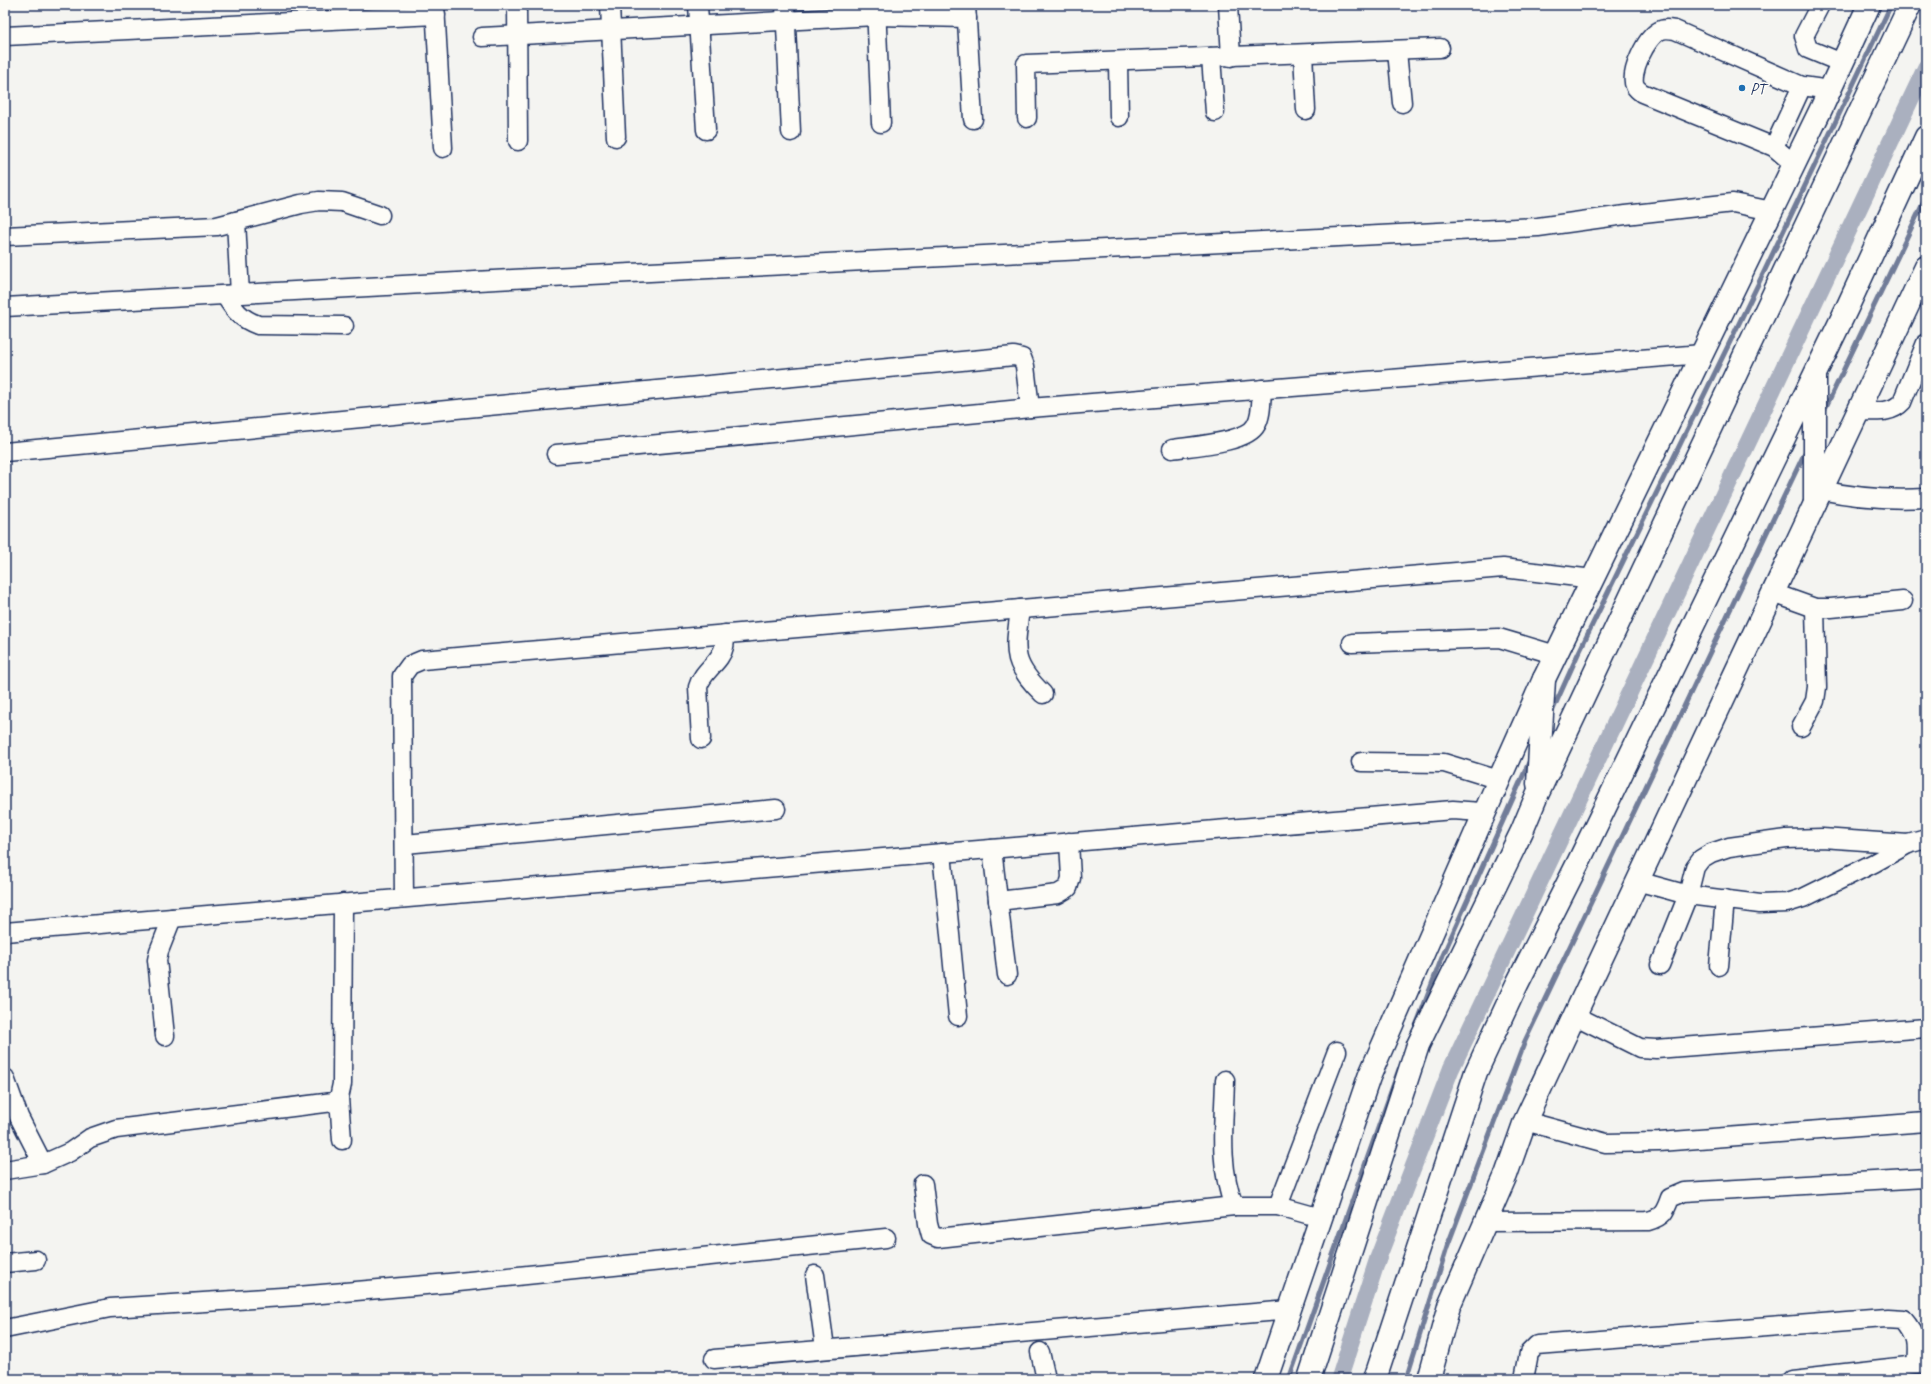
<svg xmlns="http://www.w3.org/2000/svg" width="1931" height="1384" font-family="Caveat,sans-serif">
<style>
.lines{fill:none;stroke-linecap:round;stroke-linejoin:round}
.stream{stroke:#717c98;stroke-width:5}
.canal{stroke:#aab0bf;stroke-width:17}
.minor-casing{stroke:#1b2f5e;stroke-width:21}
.major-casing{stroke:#1b2f5e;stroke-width:25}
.highway-casing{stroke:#1b2f5e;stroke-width:25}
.minor{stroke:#fdfcf7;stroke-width:18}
.major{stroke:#fdfcf7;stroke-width:22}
.highway{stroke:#fdfcf7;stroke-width:22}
.poi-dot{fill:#1f6fb2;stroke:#fdfcf7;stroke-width:1.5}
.labels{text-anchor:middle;stroke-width:3;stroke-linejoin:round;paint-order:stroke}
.poi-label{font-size:16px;fill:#1b2f5e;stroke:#fdfcf7;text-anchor:start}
</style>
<rect width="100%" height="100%" fill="#f4f4f1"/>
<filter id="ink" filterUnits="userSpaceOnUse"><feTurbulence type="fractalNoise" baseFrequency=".025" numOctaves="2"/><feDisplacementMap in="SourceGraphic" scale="8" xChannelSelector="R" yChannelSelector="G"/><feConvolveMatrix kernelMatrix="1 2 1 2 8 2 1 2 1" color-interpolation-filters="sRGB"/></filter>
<g filter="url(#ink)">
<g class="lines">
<!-- stream -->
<g class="stream">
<path d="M1823 413 1926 197"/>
<path d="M1551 714 1578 654 1763 274 1891 5"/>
<path d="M1416 1026 1443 955 1530 760"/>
<path d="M1289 1379 1399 1069"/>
<path d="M1406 1379 1447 1247 1525 1041 1807 448"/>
</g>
<!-- canal -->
<path class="canal" d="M1339 1379 1378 1258 1451 1069 1926 67"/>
<defs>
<g id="minor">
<path d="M435 5 443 148"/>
<path d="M517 5 518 141"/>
<path d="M610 5 616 137"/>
<path d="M698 5 706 130"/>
<path d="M785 5 791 132"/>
<path d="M876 5 881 123"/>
<path d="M966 5 973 119"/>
<path d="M1228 5 1231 57"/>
<path d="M1820 5 1804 36 1808 49 1842 63"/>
<path d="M5 36 436 15"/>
<path d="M482 37 876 16 967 18"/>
<path d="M1397 51 1402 103"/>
<path d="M1303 54 1306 110"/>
<path d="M1211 57 1215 112"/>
<path d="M1118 62 1119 117"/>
<path d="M1027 118 1026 64 1440 48"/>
<path d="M1774 147 1802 86"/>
<path d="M1794 164 1774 147 1642 93C1640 91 1636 89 1635 86 1629 73 1646 38 1659 31 1664 28 1669 29 1675 30L1802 86 1830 90"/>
<path d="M236 221 240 294"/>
<path d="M5 236 217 226 301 204 319 201 342 202 380 215"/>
<path d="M225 295C234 310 241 319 258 325L344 326"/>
<path d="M5 307 531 278 1538 227 1625 215 1733 203 1772 211"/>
<path d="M1857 413 1860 411C1876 411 1891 414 1902 402L1926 343"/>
<path d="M1172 449C1191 446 1247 443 1256 425 1262 415 1261 400 1262 389"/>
<path d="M5 452 1014 356 1022 358 1025 366 1030 408 1702 354"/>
<path d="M556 454 1030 408"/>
<path d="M1821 490C1857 498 1890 500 1926 498"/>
<path d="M1773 593 1815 608H1831L1903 601"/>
<path d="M1020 609C1015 651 1010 662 1043 694"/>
<path d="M1352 643 1499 638 1556 655"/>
<path d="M1801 727 1815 701 1817 687 1815 608"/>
<path d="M701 739 698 687C702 671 721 662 724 647 725 643 725 638 725 634"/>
<path d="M1361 762 1444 763 1499 780"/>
<path d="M405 844 776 809"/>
<path d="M992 849 1007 975"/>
<path d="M942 853 958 1016"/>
<path d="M1637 881 1688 895 1760 904 1787 903 1803 898 1874 863 1908 844"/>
<path d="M404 898 402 676 410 665 422 660 1503 568 1593 579"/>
<path d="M998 901 1058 894 1068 888 1071 878 1069 842"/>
<path d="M5 932 1453 810 1481 812"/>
<path d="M1660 965 1688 895 1695 867 1701 859 1711 853 1729 847 1786 839 1822 838 1908 844 1926 839"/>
<path d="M1719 966 1725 899"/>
<path d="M1574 1015 1640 1048 1656 1049 1926 1028"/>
<path d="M165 1036 157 960 159 951 172 918"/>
<path d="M5 1078 19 1117 43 1164"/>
<path d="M1225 1080C1224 1123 1218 1165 1234 1206H1278L1321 1218"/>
<path d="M339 1098 342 1140"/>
<path d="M1525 1121 1606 1143 1659 1142 1926 1122"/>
<path d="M5 1170 43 1164 70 1152 90 1138 116 1129 333 1102 339 1098 342 1084 343 903"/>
<path d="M923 1184 928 1224 931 1235 938 1238 1234 1206"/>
<path d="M1278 1206 1337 1051"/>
<path d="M1485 1222 1648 1221C1663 1217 1665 1212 1670 1198L1684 1192 1926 1178"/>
<path d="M5 1263 36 1260"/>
<path d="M815 1275 825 1348"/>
<path d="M5 1329 110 1308 298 1296 449 1283 886 1238"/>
<path d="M1040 1352 1046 1379"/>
<path d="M714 1359 1290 1310"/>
<path d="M1524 1379 1529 1353 1537 1345 1886 1318 1903 1319C1917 1335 1917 1344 1915 1365"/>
<path d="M1791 1379 1926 1364"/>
</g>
<g id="major">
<path d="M1266 1379 1369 1077 1499 780 1544 679 1821 109 1869 5"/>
<path d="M1429 1379 1449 1306 1506 1175 1525 1121 1926 267"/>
</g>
<g id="highway">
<path d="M1815 503V378"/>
<path d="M1538 784 1544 679"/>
<path d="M1309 1379 1418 1045 1522 831 1537 795 1910 5"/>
<path d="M1375 1379 1476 1072 1517 984 1579 861 1847 308 1926 137"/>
</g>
</defs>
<!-- minor casing -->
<use href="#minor" class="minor-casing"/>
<!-- major casing -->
<use href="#major" class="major-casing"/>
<!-- highway casing -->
<use href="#highway" class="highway-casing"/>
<!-- minor -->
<use href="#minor" class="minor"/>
<!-- major -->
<use href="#major" class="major"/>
<!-- highway -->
<use href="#highway" class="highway"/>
</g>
</g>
<!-- markers -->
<circle class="poi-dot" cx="1742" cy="88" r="4"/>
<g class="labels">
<!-- poi labels -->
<g class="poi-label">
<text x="1750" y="94">PT</text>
</g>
</g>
<!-- margin -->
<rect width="1931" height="1384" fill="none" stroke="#fdfcf7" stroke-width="20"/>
<rect x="10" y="10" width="1911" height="1364" fill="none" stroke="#1b2f5e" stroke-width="1.5" filter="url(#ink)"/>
</svg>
